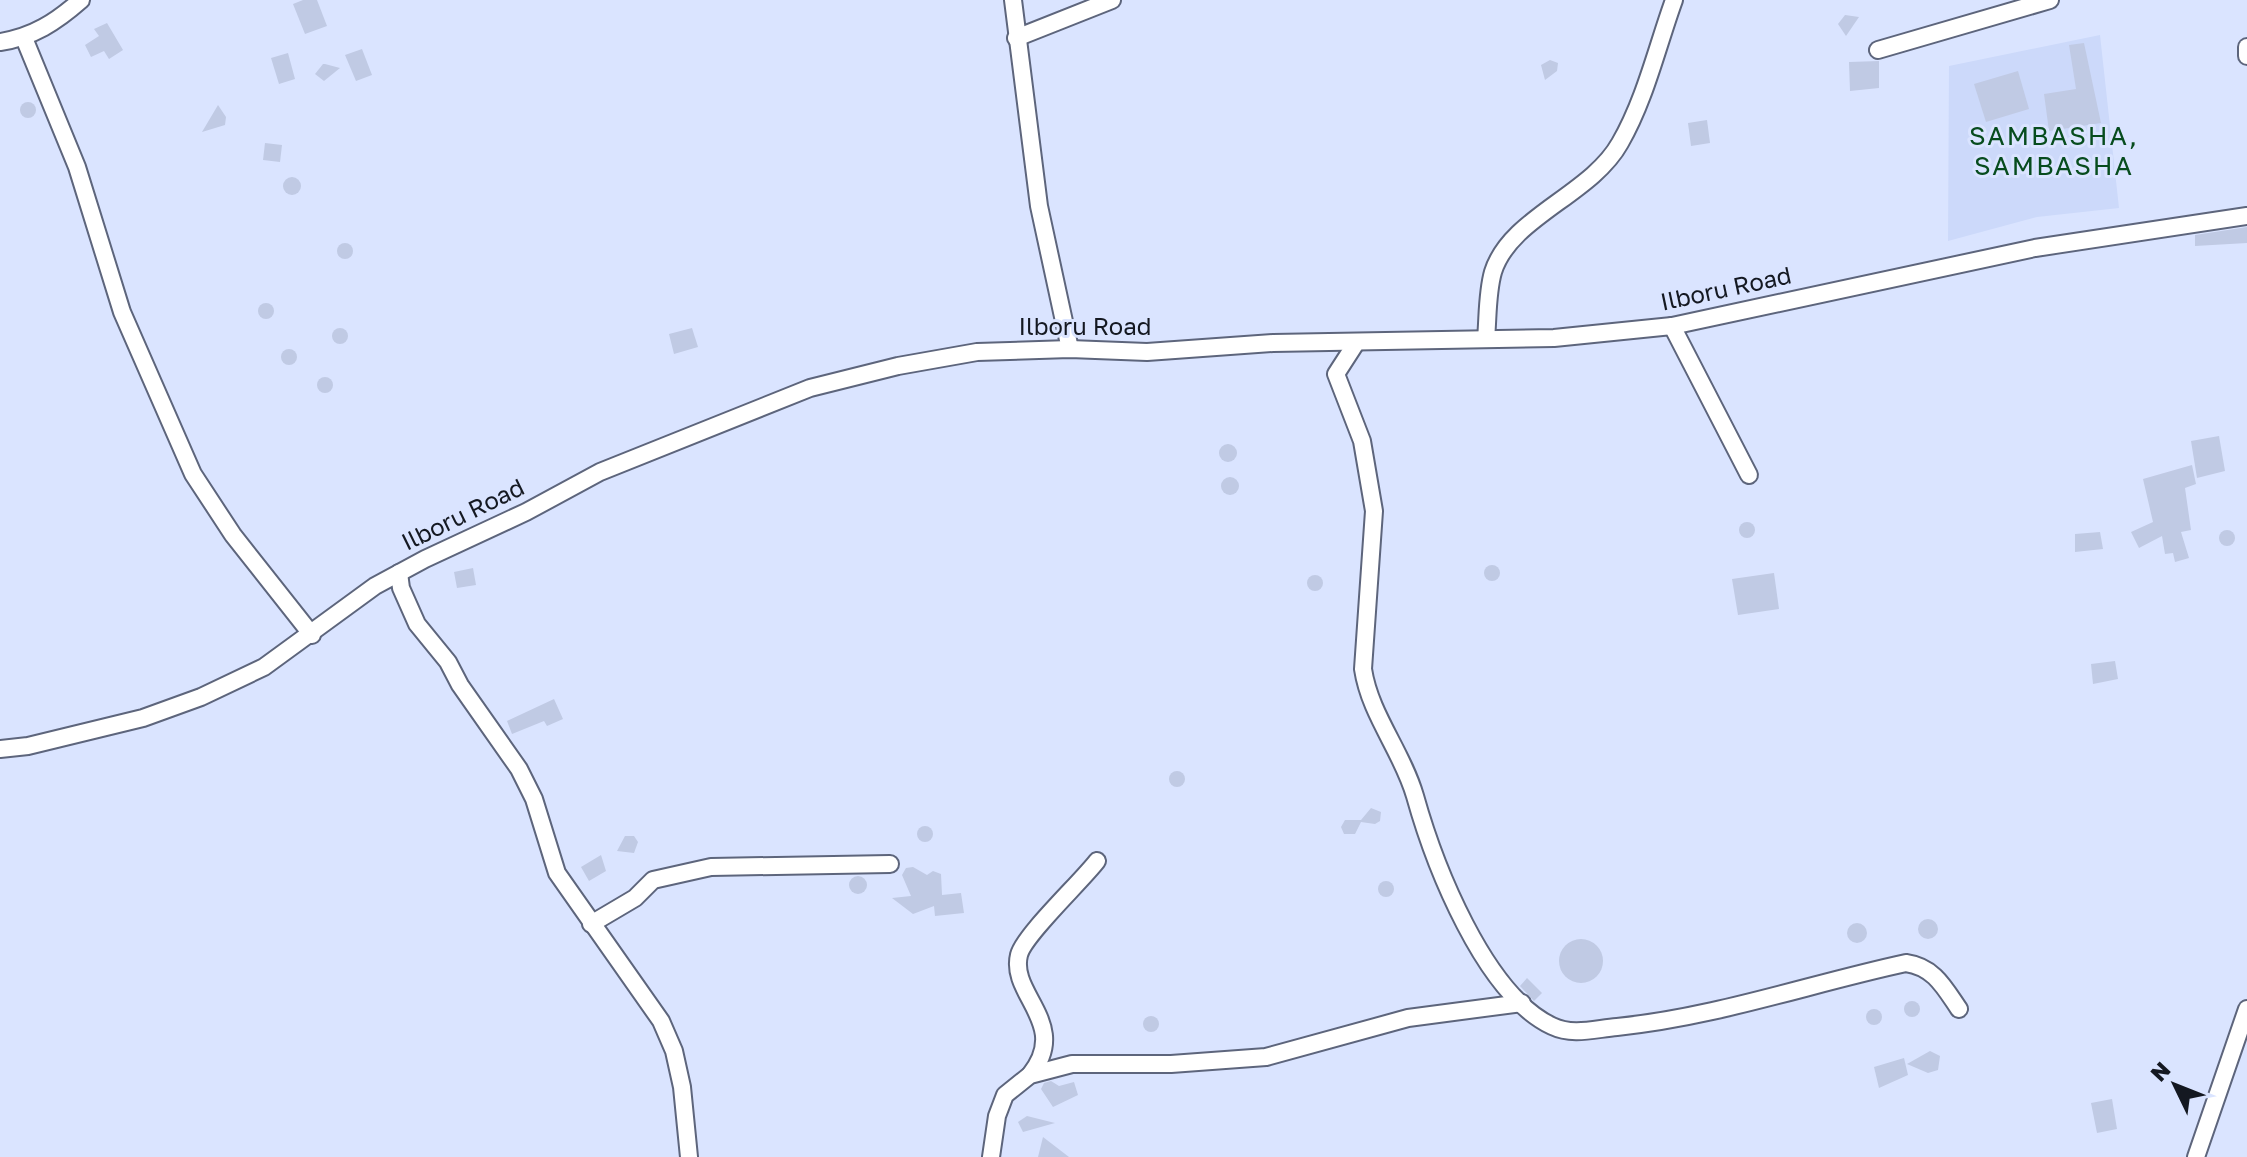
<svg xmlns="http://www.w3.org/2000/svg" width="2247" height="1157" font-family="'Golos Text',sans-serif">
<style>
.built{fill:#ccd9fa}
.building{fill:#c0cae4}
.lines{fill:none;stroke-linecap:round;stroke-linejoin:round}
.minor-casing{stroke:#5d657c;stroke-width:20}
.minor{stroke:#fff;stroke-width:16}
.labels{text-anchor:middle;stroke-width:6;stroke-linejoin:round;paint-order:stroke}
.street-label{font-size:24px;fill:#141821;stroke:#dae4ff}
.neighbourhood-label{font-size:26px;letter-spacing:2px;fill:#074c1e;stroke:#dae4ff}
</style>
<rect width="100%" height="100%" fill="#dae4ff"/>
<!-- built -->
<path class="built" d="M2100 35 2119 208 2037 217 1948 241 1949 66Z"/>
<!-- building -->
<g class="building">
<path d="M303 0H317L327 26 305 34 293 4Z"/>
<path d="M1845 15 1859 17 1846 36 1838 24Z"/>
<path d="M107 23 123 50 109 59 104 51 91 57 85 45 99 36 94 29Z"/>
<path d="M2084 43 2101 123 2049 131 2044 94 2076 89 2069 45Z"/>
<path d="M362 49 372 75 356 81 345 55Z"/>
<path d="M288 53 295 79 279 84 271 58Z"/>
<path d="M1550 60 1558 63 1557 71 1545 80 1541 65Z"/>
<path d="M1879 61V88L1850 91 1849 62Z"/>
<path d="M323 64H325L340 68 324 81 315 74Z"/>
<path d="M2018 71 2029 109 1986 122 1974 84Z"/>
<circle cx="28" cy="110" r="8"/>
<path d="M218 105 226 117 225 125 202 132Z"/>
<path d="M1707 120 1710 143 1691 146 1688 123Z"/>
<path d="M265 143 282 145 280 162 263 160Z"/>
<circle cx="292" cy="186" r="9"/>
<path d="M2247 227V243L2195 246V235Z"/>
<circle cx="345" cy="251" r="8"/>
<circle cx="266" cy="311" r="8"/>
<circle cx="340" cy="336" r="8"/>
<path d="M692 328 698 347 674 354 669 334Z"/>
<circle cx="289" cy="357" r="8"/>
<circle cx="325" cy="385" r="8"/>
<path d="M2219 436 2225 471 2197 478 2191 441Z"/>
<circle cx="1228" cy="453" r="9"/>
<path d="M2192 465 2196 484 2185 488 2191 530 2181 532 2189 558 2175 562 2173 553 2165 554 2162 536 2139 548 2131 532 2153 522 2143 479Z"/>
<circle cx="1230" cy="486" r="9"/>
<circle cx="1747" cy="530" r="8"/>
<circle cx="2227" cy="538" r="8"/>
<path d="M2100 532 2103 549 2075 552V534Z"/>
<circle cx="1492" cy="573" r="8"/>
<path d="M473 568 476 585 457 588 454 572Z"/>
<path d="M1774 573 1779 609 1738 615 1732 579Z"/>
<circle cx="1315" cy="583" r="8"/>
<path d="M2115 661 2118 679 2093 684 2091 664Z"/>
<path d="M554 699 563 719 547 726 544 721 512 734 507 721Z"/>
<circle cx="1177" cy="779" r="8"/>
<path d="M1371 808 1381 812 1380 821 1375 824 1361 822 1355 834H1344L1341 827 1345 820H1361Z"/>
<circle cx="925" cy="834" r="8"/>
<path d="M625 836H634L638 842 634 853 617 851Z"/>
<path d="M601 855 606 871 589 881 581 867Z"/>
<path d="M913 867 927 875 933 871 941 874 942 895 961 893 964 913 935 916 934 906 913 914 892 898 911 896 902 875 906 868Z"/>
<circle cx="858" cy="885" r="9"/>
<circle cx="1386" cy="889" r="8"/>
<circle cx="1928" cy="929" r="10"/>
<circle cx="1857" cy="933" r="10"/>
<circle cx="1581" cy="961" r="22"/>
<path d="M1527 978 1542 993 1534 1001 1520 986Z"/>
<circle cx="1912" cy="1009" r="8"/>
<circle cx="1874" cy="1017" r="8"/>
<circle cx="1151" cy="1024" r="8"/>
<path d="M1930 1051 1940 1056 1938 1070 1928 1073 1907 1064Z"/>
<path d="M1904 1058 1908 1075 1879 1088 1874 1067Z"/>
<path d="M1051 1081 1059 1086 1074 1082 1078 1095 1053 1107 1041 1089 1044 1083Z"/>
<path d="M2112 1099 2117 1129 2097 1133 2091 1103Z"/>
<path d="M1027 1116 1055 1123 1023 1132 1018 1122Z"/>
<path d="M1043 1137 1069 1157H1038Z"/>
</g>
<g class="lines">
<defs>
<g id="minor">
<path d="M1013 0 1039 206 1070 349"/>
<path d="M24 38 77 167 122 312 193 474 233 535 312 635"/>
<path d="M1016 38 1112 0"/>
<path d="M0 42C33 37 56 22 81 0"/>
<path d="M2247 47V56"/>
<path d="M1878 50 2050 0"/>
<path d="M1672 326 1749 475"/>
<path d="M1486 339C1488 317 1487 293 1493 272 1510 217 1591 195 1620 143 1645 100 1657 47 1674 0"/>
<path d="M1356 343 1336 374 1362 441 1374 511 1363 669C1370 715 1402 751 1415 796 1434 864 1484 994 1552 1026 1573 1036 1594 1029 1617 1027 1716 1017 1809 984 1906 963 1934 967 1944 987 1959 1009"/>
<path d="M399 573 401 588 417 624 448 662 460 685 519 769 534 799 557 873 661 1021 674 1051 682 1087 689 1157"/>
<path d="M0 749 28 746 143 718 201 697 264 667 375 586 425 559 526 512 600 472 810 388 898 366 977 352 1070 349 1147 352 1273 343 1554 338 1672 326 2035 248 2247 216"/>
<path d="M591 924 635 898 653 880 711 867 890 864"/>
<path d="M1030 1075C1071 1024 1009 995 1019 955 1024 935 1081 882 1097 861"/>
<path d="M991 1157 997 1116 1005 1095 1030 1075 1072 1064H1171L1266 1057 1408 1018 1522 1003"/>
<path d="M2196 1157 2247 1009"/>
</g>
</defs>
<!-- minor casing -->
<use href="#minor" class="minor-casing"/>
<!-- minor -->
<use href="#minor" class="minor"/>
</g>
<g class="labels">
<!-- street labels -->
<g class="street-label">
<text transform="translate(1726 289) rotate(-12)" y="8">Ilboru Road</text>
<text x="1085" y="335">Ilboru Road</text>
<text transform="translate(463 515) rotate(-26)" y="8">Ilboru Road</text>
</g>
<!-- neighbourhood labels -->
<g class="neighbourhood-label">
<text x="2054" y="145">SAMBASHA,<tspan x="2054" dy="30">SAMBASHA</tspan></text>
</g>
</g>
<!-- north arrow -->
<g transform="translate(2175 1085) rotate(313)" stroke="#dae4ff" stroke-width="6" paint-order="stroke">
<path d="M0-6L14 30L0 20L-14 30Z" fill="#141821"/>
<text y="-12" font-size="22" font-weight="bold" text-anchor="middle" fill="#141821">N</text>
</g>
</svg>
